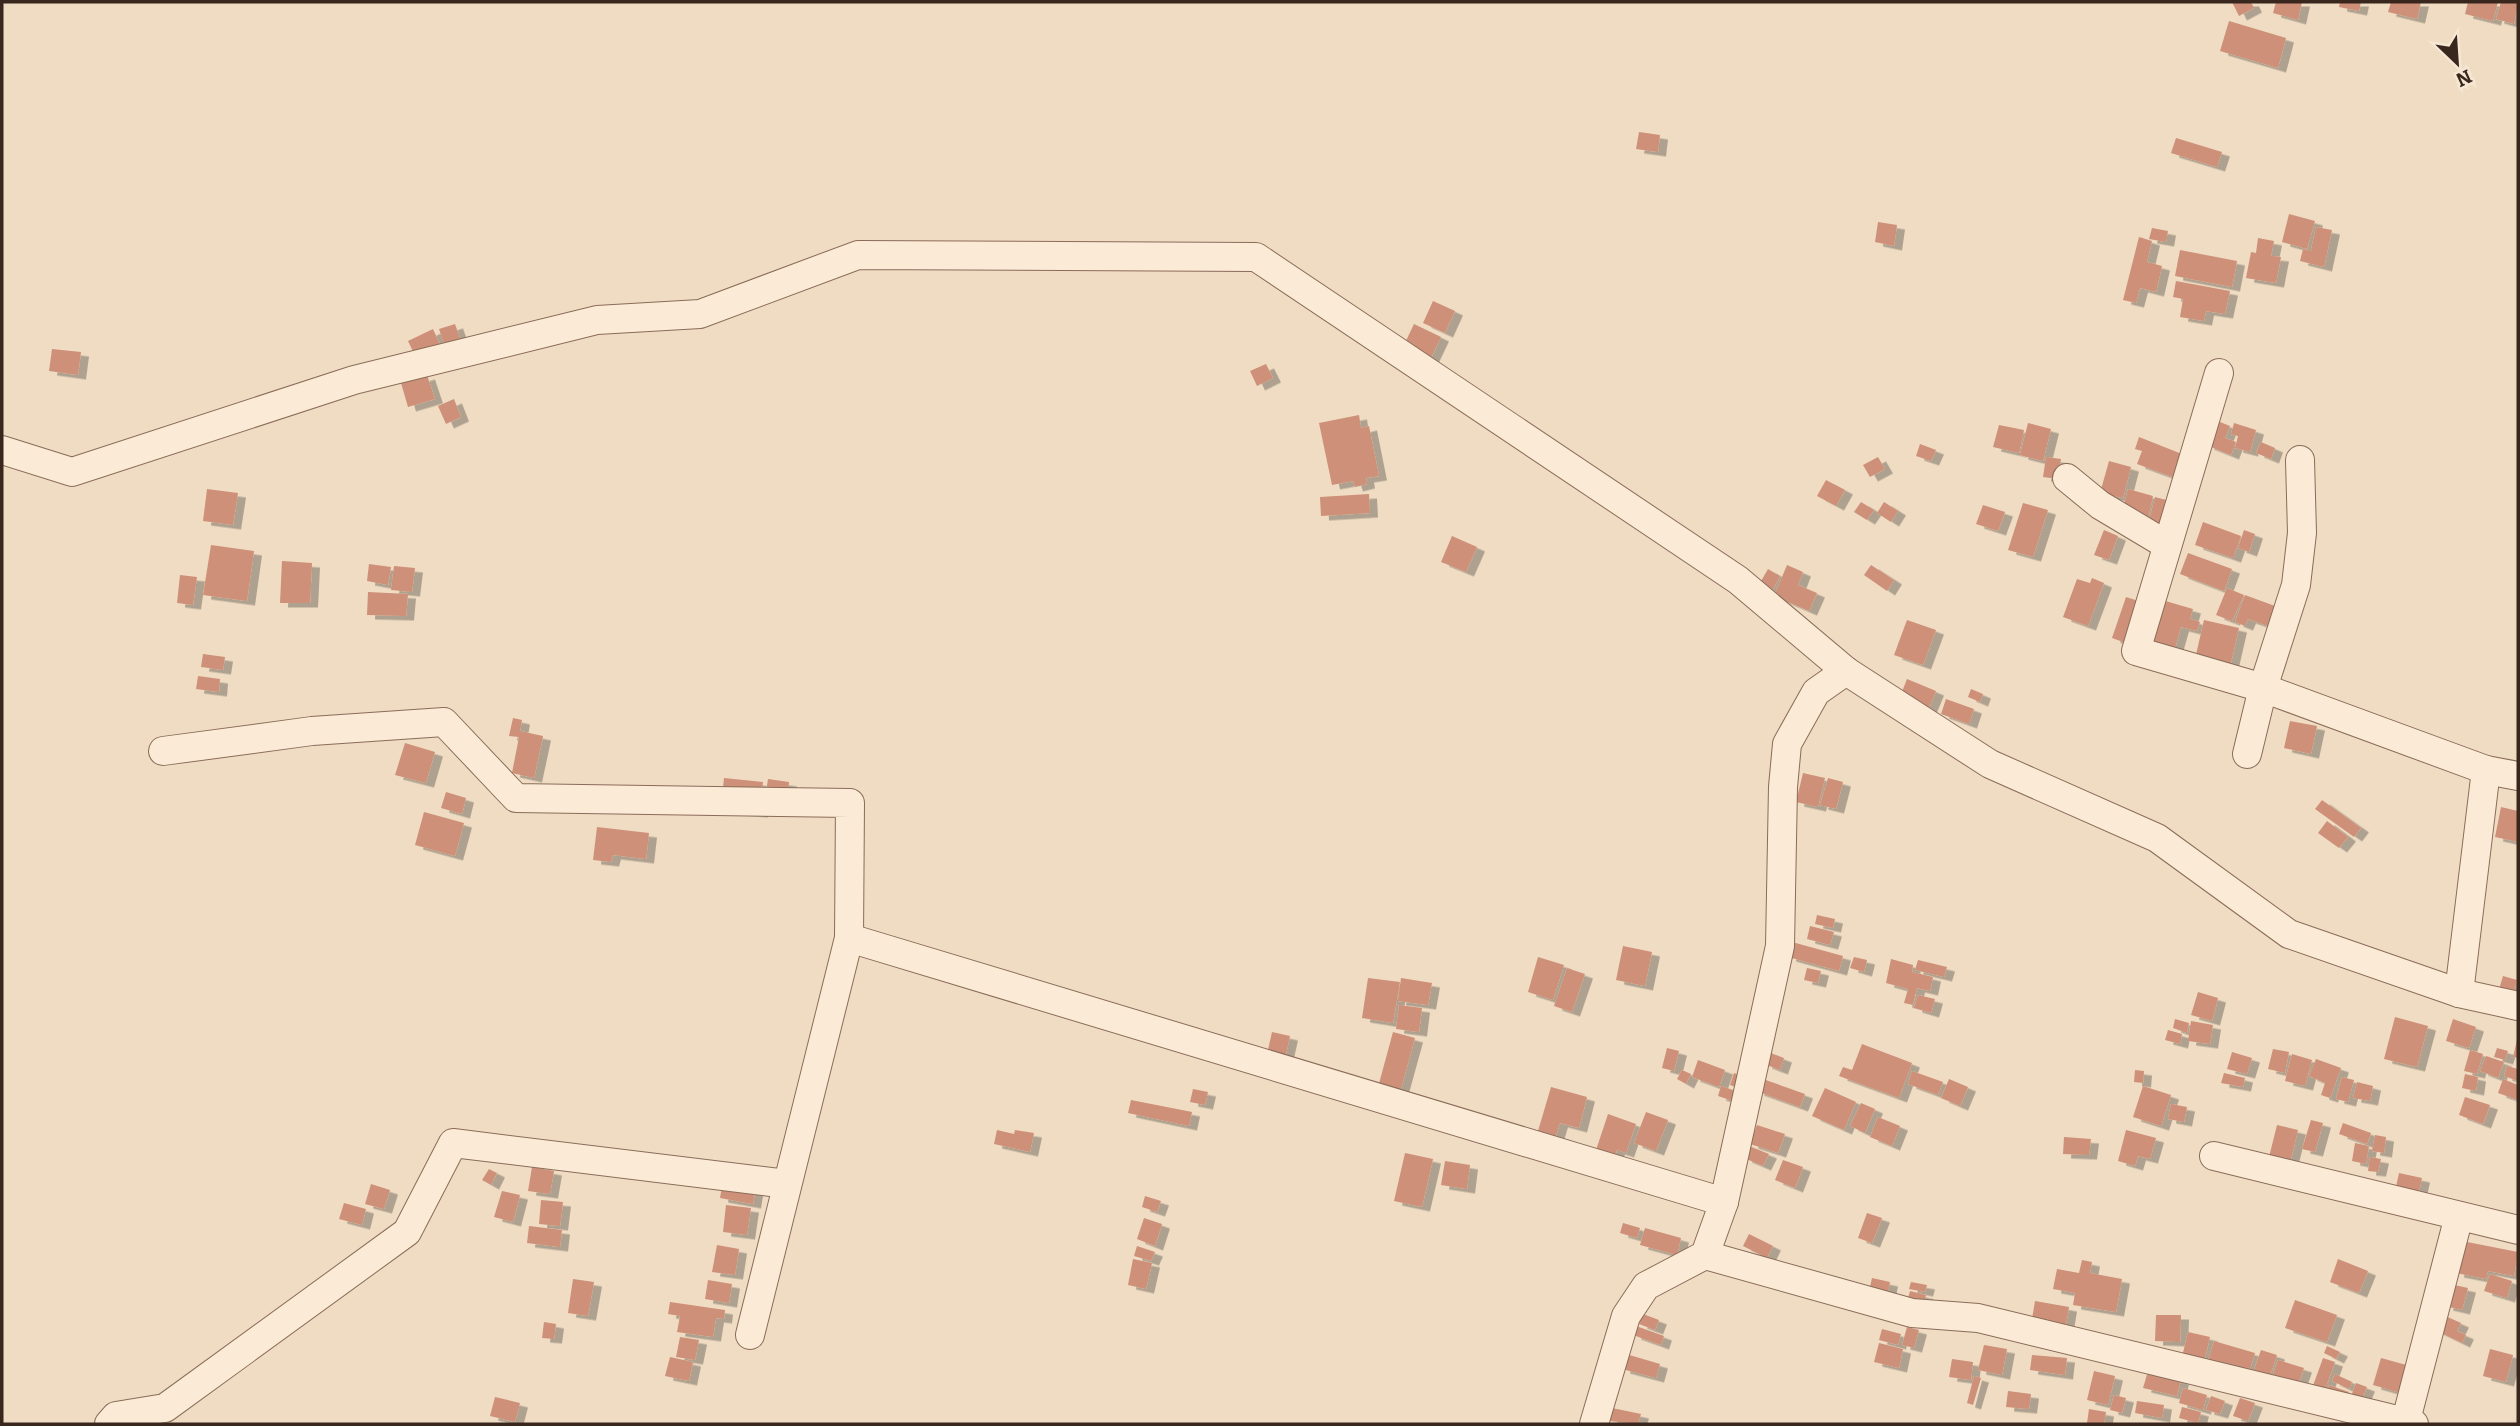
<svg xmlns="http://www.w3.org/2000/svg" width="2520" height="1426" font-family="Bitter,serif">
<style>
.building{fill:#ce9078;filter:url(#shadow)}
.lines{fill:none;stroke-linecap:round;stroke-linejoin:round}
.minor-casing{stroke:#8a6c59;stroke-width:30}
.minor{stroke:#faead6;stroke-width:28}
</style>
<defs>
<filter id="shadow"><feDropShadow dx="8" dy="4.5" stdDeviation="0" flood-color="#0004"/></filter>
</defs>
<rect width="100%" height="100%" fill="#efdcc3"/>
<!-- building -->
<g class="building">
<path d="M2232 2H2251L2254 8 2239 16Z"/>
<path d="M2276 2H2302L2298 20 2273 13Z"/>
<path d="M2340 2H2361L2359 11 2339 7Z"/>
<path d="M2391 2H2421L2417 19 2388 12Z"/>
<path d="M2468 2H2498L2493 21 2465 14Z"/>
<path d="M2501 2H2518L2514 24 2496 19Z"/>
<path d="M2229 21 2286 38 2278 68 2220 51Z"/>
<path d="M1639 132 1660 135 1658 152 1636 149Z"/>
<path d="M2176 138 2222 152 2217 167 2171 153Z"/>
<path d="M2289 214 2315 221 2307 249 2282 242Z"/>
<path d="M1878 222 1897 225 1894 246 1875 242Z"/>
<path d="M2316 227 2332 230 2324 267 2300 261 2303 249 2313 251 2311 250Z"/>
<path d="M2152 228 2168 231 2166 242 2149 239Z"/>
<path d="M2139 237 2152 241 2147 262 2162 266 2156 292 2140 288 2136 303 2123 300Z"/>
<path d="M2258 238 2274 241 2271 256 2281 257 2276 283 2246 278 2251 252 2256 253Z"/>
<path d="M2180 250 2237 261 2232 287 2175 276Z"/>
<path d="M2176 281 2230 291 2225 314 2206 311 2204 321 2180 317 2183 299 2173 297Z"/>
<path d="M1433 301 1455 311 1445 333 1423 323Z"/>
<path d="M455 324 461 341 445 347 439 329Z"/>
<path d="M1414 324 1441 337 1430 360 1403 347Z"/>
<path d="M433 329 442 349 417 360 408 341Z"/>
<path d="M52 349 81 352 78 375 49 371Z"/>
<path d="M1266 364 1273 378 1257 386 1250 371Z"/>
<path d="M427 375 435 399 408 407 401 383Z"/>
<path d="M454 399 461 417 446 424 438 406Z"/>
<path d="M1359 415 1361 428 1369 426 1379 476 1366 478 1367 484 1355 487 1353 481 1332 485 1319 423Z"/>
<path d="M2215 420 2230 426 2225 438 2236 442 2231 455 2206 445Z"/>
<path d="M2028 423 2051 429 2043 461 2020 455Z"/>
<path d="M2234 423 2256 430 2250 452 2235 448 2238 436 2231 434Z"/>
<path d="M1999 425 2024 430 2019 453 1993 447Z"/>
<path d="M2139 437 2187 456 2178 479 2137 464 2142 451 2135 449Z"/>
<path d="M2261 442 2275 448 2271 459 2256 453Z"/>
<path d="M1920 444 1936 450 1931 461 1916 456Z"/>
<path d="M1878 457 1885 469 1870 477 1863 465Z"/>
<path d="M2046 457 2061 459 2058 479 2043 477Z"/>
<path d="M2109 461 2131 467 2123 498 2100 493Z"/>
<path d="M1826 480 1845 490 1836 506 1817 496Z"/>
<path d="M207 489 238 493 233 525 203 521Z"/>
<path d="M2128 489 2153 496 2147 523 2121 516Z"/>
<path d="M1369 494 1370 513 1321 516 1320 497Z"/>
<path d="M2155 497 2170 501 2164 525 2149 521Z"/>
<path d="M1861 502 1874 510 1867 520 1854 512Z"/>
<path d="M1884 502 1898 511 1891 522 1877 513Z"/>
<path d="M2023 503 2048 510 2033 557 2008 550Z"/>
<path d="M1983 505 2005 512 1998 531 1976 524Z"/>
<path d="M2203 522 2241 536 2233 558 2195 545Z"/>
<path d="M2104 530 2118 536 2109 560 2094 555Z"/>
<path d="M2244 530 2255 534 2249 552 2238 548Z"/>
<path d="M1452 536 1477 547 1466 572 1441 562Z"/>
<path d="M211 545 254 551 247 601 203 595Z"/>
<path d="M2188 553 2232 569 2224 591 2180 574Z"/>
<path d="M282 561 312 563 310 603H280Z"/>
<path d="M369 564 391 567 388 585 367 581Z"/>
<path d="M1787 565 1803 572 1798 585 1817 593 1809 611 1774 596Z"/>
<path d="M1871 565 1894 580 1887 591 1864 575Z"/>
<path d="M394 566 415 568 412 592 391 590Z"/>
<path d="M1768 569 1780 576 1770 595 1757 588Z"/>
<path d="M180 575 197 577 193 605 177 603Z"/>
<path d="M2092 578 2104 583 2088 626 2063 617 2077 579 2090 583Z"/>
<path d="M2227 588 2244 595 2232 621 2216 615Z"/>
<path d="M368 592 408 594 406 616 367 615Z"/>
<path d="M2245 595 2275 606 2268 626 2248 619 2245 626 2235 622Z"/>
<path d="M2126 597 2148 604 2134 646 2112 638Z"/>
<path d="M2162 600 2193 609 2190 619 2200 622 2197 631 2181 627 2175 648 2151 641Z"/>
<path d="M1907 620 1936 630 1923 665 1894 655Z"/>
<path d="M2204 620 2239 628 2230 667 2195 659Z"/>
<path d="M203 654 225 657 223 670 201 667Z"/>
<path d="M198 676 220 679 219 692 196 689Z"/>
<path d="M1907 679 1936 691 1927 713 1898 702Z"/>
<path d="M1971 689 1983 694 1980 702 1968 697Z"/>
<path d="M1946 699 1974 709 1969 724 1941 714Z"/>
<path d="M513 718 522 720 520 731 543 736 534 778 512 773 519 737 509 736Z"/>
<path d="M2290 721 2317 726 2311 754 2284 748Z"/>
<path d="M405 743 435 752 426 783 395 775Z"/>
<path d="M1803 773 1825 778 1818 807 1796 802Z"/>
<path d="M724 778 763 782 760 813 721 809Z"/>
<path d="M1828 778 1843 782 1836 809 1820 805Z"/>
<path d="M768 779 789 782 788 795 766 792Z"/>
<path d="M446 792 466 798 462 814 441 808Z"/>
<path d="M2322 800 2361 828 2354 837 2315 809Z"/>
<path d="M2501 807 2518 811V842L2495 837Z"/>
<path d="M424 812 464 823 455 856 415 845Z"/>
<path d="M2327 821 2348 837 2339 848 2318 833Z"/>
<path d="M597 827 649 833 646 859 613 855 611 862 593 860Z"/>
<path d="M1817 915 1835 919 1833 928 1815 924Z"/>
<path d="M1810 926 1834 932 1830 945 1807 939Z"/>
<path d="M1792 942 1843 956 1839 971 1788 957Z"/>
<path d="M1623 946 1652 952 1645 986 1616 980Z"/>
<path d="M1538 957 1564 965 1553 1000 1528 992Z"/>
<path d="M1854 957 1867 960 1864 972 1850 968Z"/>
<path d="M1891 959 1913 965 1912 972 1933 977 1930 991 1917 988 1913 1005 1904 1003 1908 989 1886 983Z"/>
<path d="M1918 960 1947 967 1944 977 1915 970Z"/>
<path d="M1567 968 1585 974 1572 1012 1554 1006Z"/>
<path d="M1807 968 1821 971 1818 983 1804 980Z"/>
<path d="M2503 976 2517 980 2512 1000 2497 996Z"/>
<path d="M1368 978 1400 982 1393 1023 1362 1018Z"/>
<path d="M1401 978 1432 983 1428 1005 1398 1001Z"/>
<path d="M2198 992 2218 998 2212 1021 2191 1015Z"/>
<path d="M1918 995 1935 999 1931 1013 1914 1008Z"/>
<path d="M1399 1005 1422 1008 1419 1032 1396 1029Z"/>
<path d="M2395 1017 2428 1026 2417 1067 2384 1059Z"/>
<path d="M2175 1019 2189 1023 2187 1033 2173 1028Z"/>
<path d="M2453 1019 2476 1027 2469 1048 2446 1041Z"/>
<path d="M2191 1021 2213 1025 2210 1044 2188 1041Z"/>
<path d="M2168 1030 2182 1034 2180 1044 2165 1040Z"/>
<path d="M1272 1032 1290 1036 1283 1067 1265 1063Z"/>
<path d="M1393 1032 1415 1038 1399 1096 1377 1091Z"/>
<path d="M2517 1040H2518V1058L2513 1057Z"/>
<path d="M1862 1044 1912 1063 1899 1098 1839 1076 1843 1067 1852 1070Z"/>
<path d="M1667 1048 1679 1051 1674 1071 1662 1068Z"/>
<path d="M2497 1048 2508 1051 2505 1060 2494 1057Z"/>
<path d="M2273 1049 2289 1052 2285 1073 2268 1069Z"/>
<path d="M2470 1050 2483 1054 2477 1074 2464 1071Z"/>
<path d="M1768 1052 1784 1058 1780 1070 1764 1064Z"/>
<path d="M2232 1052 2252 1058 2247 1074 2227 1069Z"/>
<path d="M2292 1054 2312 1060 2305 1086 2285 1081Z"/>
<path d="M2486 1056 2504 1062 2498 1078 2480 1071Z"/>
<path d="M2316 1059 2341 1068 2330 1098 2321 1095 2325 1083 2309 1076Z"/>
<path d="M1698 1060 1725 1070 1719 1087 1692 1077Z"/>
<path d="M2507 1066 2518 1069V1081L2504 1076Z"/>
<path d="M1682 1070 1691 1074 1686 1084 1677 1079Z"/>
<path d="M2135 1070 2144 1071 2143 1083 2134 1082Z"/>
<path d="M1912 1071 1943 1082 1938 1095 1908 1084Z"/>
<path d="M1734 1073 1745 1077 1741 1089 1730 1085Z"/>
<path d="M2224 1073 2245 1078 2243 1087 2221 1083Z"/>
<path d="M2465 1074 2478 1077 2476 1091 2462 1088Z"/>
<path d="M2342 1077 2354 1080 2348 1102 2336 1099Z"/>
<path d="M1760 1078 1805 1094 1800 1107 1756 1091Z"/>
<path d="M1949 1079 1968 1087 1960 1106 1941 1098Z"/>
<path d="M2503 1079 2518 1085V1100L2498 1093Z"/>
<path d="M2357 1082 2373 1086 2370 1101 2353 1098Z"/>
<path d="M1721 1086 1739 1092 1736 1102 1718 1096Z"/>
<path d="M2143 1086 2171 1095 2161 1126 2133 1117Z"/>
<path d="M1551 1087 1587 1097 1579 1128 1560 1123 1556 1136 1538 1131Z"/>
<path d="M1825 1088 1856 1102 1844 1130 1812 1116Z"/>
<path d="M1193 1089 1208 1092 1205 1105 1190 1102Z"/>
<path d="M2465 1097 2490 1105 2483 1124 2459 1115Z"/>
<path d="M1131 1100 1192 1112 1189 1126 1128 1113Z"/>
<path d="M1861 1103 1875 1109 1865 1133 1850 1126Z"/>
<path d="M2171 1104 2187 1107 2184 1122 2168 1119Z"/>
<path d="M1646 1112 1668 1120 1656 1151 1634 1143Z"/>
<path d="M1608 1114 1636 1124 1626 1153 1617 1150 1613 1162 1594 1156Z"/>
<path d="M1878 1117 1900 1126 1892 1146 1870 1137Z"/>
<path d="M2311 1120 2323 1123 2315 1152 2302 1149Z"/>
<path d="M2343 1123 2371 1133 2367 1144 2339 1134Z"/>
<path d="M1757 1125 1785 1134 1778 1153 1750 1144Z"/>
<path d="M2277 1125 2298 1130 2288 1171 2267 1165Z"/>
<path d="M997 1130 1014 1134 1015 1130 1034 1133 1030 1152 994 1144Z"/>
<path d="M2126 1130 2156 1138 2150 1159 2138 1156 2135 1166 2118 1161Z"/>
<path d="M2375 1135 2386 1137 2384 1153 2372 1151Z"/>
<path d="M2064 1137 2091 1139 2089 1155 2063 1154Z"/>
<path d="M2355 1143 2369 1146 2366 1164 2352 1161Z"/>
<path d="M1749 1146 1769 1154 1763 1166 1744 1158Z"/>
<path d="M1405 1153 1433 1159 1422 1207 1394 1201Z"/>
<path d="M2370 1157 2381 1159 2378 1172 2368 1171Z"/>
<path d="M1783 1160 1803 1167 1795 1188 1775 1180Z"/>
<path d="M1445 1161 1470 1165 1467 1189 1441 1185Z"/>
<path d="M532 1167 554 1171 550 1194 528 1191Z"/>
<path d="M489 1169 497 1173 491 1185 482 1180Z"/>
<path d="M2399 1173 2422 1178 2417 1201 2394 1196Z"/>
<path d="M723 1181 756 1186 753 1204 720 1198Z"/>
<path d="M371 1184 390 1190 384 1209 365 1204Z"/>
<path d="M502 1191 520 1195 513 1222 494 1217Z"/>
<path d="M1145 1196 1161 1201 1157 1212 1142 1207Z"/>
<path d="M541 1200 563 1202 560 1226 539 1224Z"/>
<path d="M344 1203 366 1209 362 1225 339 1219Z"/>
<path d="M726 1205 751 1208 747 1235 723 1232Z"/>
<path d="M1867 1213 1882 1218 1872 1243 1858 1238Z"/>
<path d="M1144 1218 1162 1224 1155 1246 1137 1239Z"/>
<path d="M1623 1223 1640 1228 1637 1238 1620 1233Z"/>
<path d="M529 1226 562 1230 560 1247 527 1243Z"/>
<path d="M1645 1228 1681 1238 1677 1255 1640 1245Z"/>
<path d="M1749 1234 1773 1246 1767 1258 1743 1246Z"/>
<path d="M2462 1241 2518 1252 2514 1276 2488 1271 2486 1279 2456 1273Z"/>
<path d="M717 1245 739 1249 735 1275 712 1272Z"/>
<path d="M1137 1246 1155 1252 1151 1261 1134 1256Z"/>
<path d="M1133 1259 1152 1263 1146 1289 1128 1285Z"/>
<path d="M2338 1259 2368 1271 2359 1293 2330 1282Z"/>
<path d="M2082 1260 2092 1262 2090 1273 2122 1279 2116 1312 2073 1305 2075 1293 2053 1289 2057 1269 2079 1273Z"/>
<path d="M2490 1274 2512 1281 2507 1298 2484 1291Z"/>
<path d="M1872 1278 1890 1282 1888 1292 1870 1287Z"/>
<path d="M573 1279 594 1282 588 1316 568 1313Z"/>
<path d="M708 1280 732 1284 729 1303 705 1299Z"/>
<path d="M1911 1282 1927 1285 1925 1292 1909 1289Z"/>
<path d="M2450 1284 2468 1288 2462 1310 2445 1306Z"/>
<path d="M1910 1291 1926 1295 1922 1314 1905 1309Z"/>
<path d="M2295 1300 2337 1315 2327 1342 2285 1328Z"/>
<path d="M2035 1301 2069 1307 2065 1331 2031 1325Z"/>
<path d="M670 1302 725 1310 724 1319 716 1318 713 1337 677 1332 680 1316 668 1314Z"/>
<path d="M1643 1314 1659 1320 1655 1330 1639 1324Z"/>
<path d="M2156 1315H2181L2180 1342 2155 1341Z"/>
<path d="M2443 1315 2461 1323 2457 1331 2466 1335 2462 1343 2435 1330Z"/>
<path d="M544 1322 556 1324 554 1339 542 1338Z"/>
<path d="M1636 1326 1664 1336 1661 1345 1633 1335Z"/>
<path d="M1907 1327 1919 1330 1914 1348 1902 1345Z"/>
<path d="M1882 1329 1901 1334 1898 1345 1879 1340Z"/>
<path d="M2188 1332 2210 1337 2204 1362 2182 1357Z"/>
<path d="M680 1337 699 1340 695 1360 676 1357Z"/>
<path d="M2214 1341 2255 1353 2248 1376 2207 1364Z"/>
<path d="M1879 1343 1903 1349 1899 1368 1874 1362Z"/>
<path d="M1984 1345 2007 1349 2002 1375 1978 1370Z"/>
<path d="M2327 1346 2340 1352 2336 1359 2324 1353Z"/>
<path d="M2490 1349 2513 1355 2506 1382 2483 1376Z"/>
<path d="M2261 1350 2277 1355 2268 1382 2252 1376Z"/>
<path d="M1626 1354 1660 1364 1656 1378 1622 1369Z"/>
<path d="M2032 1355 2067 1358 2065 1375 2030 1370Z"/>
<path d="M670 1357 693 1362 689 1381 665 1376Z"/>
<path d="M2323 1358 2335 1362 2322 1398 2310 1394Z"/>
<path d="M2381 1358 2410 1366 2401 1393 2373 1385Z"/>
<path d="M1952 1359 1973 1362 1971 1380 1949 1377Z"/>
<path d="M2278 1360 2304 1368 2296 1391 2270 1383Z"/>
<path d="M2094 1371 2115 1376 2108 1405 2087 1400Z"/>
<path d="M2148 1371 2181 1380 2177 1396 2143 1388Z"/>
<path d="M2335 1374 2352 1382 2349 1389 2332 1381Z"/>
<path d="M1974 1376 1981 1378 1973 1405 1967 1403Z"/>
<path d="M2356 1383 2367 1387 2359 1406 2349 1402Z"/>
<path d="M2329 1385 2349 1392 2344 1406 2324 1399Z"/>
<path d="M2183 1388 2207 1395 2203 1410 2179 1403Z"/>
<path d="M2008 1391 2031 1394 2029 1409 2006 1407Z"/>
<path d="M2114 1395 2126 1398 2122 1413 2110 1410Z"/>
<path d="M2211 1396 2225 1401 2220 1414 2206 1410Z"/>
<path d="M495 1397 520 1403 515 1422 490 1416Z"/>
<path d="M2240 1398 2255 1403 2248 1421 2233 1416Z"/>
<path d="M2137 1401 2164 1405 2162 1418 2135 1413Z"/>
<path d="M2182 1407 2201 1412 2198 1423 2179 1418Z"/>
<path d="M1612 1408 1641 1414 1638 1424 1609 1421Z"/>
<path d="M2089 1409 2106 1412 2104 1424 2087 1423Z"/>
</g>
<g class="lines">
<defs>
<g id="minor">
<path d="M2219 373 2136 651 2263 688 2486 770 2518 776"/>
<path d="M2 450 72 472 354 380 597 320 700 314 858 255 1256 257 1738 580 1846 671 1990 764 2157 838 2289 934 2459 993 2518 1006"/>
<path d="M2067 478 2100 505 2167 545"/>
<path d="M163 751 312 731 444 722 516 798 850 803 849 938 750 1335"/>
<path d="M2247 754 2263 688 2296 585 2302 533 2300 460"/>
<path d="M849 938 1724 1202"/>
<path d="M2459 993 2486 770"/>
<path d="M2214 1156 2518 1230"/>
<path d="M1705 1255 1912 1313 1978 1318 2414 1424"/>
<path d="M109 1424 116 1416 165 1408 407 1232 453 1143 787 1184"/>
<path d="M1594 1424 1626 1316 1646 1286 1705 1255 1724 1202 1780 946 1783 787 1787 744 1816 692 1846 671"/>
<path d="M2405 1424 2459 1216"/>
</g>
</defs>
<!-- minor casing -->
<use href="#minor" class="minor-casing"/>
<!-- minor -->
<use href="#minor" class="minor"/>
</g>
<!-- border -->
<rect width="2520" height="1426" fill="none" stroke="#39271e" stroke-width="7"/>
<!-- north arrow -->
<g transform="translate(2457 63) rotate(155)" stroke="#f6e7d3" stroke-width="5" paint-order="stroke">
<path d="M0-5L12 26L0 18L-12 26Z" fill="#39271e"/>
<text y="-10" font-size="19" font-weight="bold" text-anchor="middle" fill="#39271e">N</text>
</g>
</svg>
